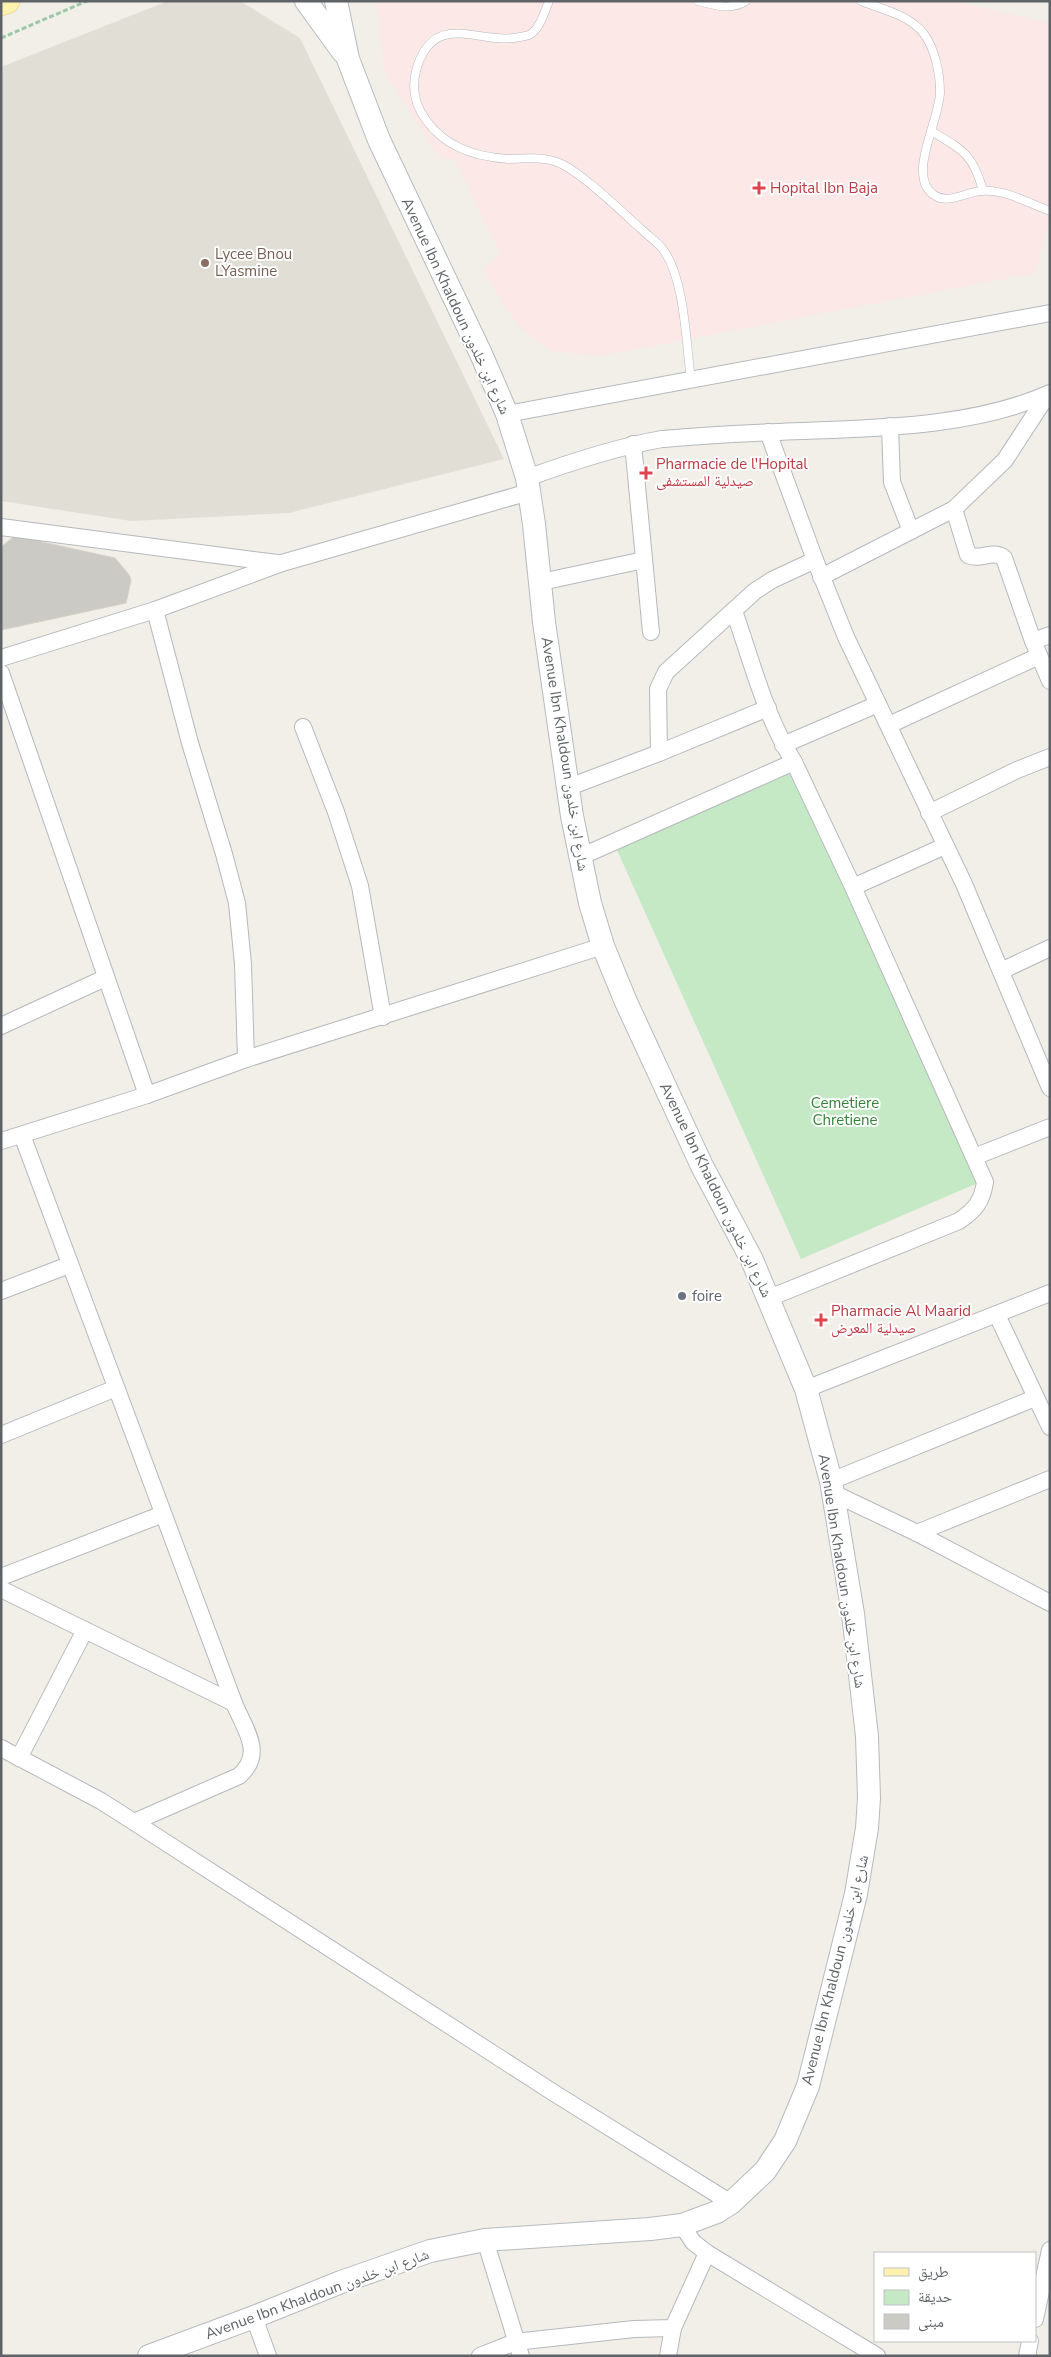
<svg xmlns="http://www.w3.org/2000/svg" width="1051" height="2357" font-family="'Nunito Sans','Noto Naskh Arabic',sans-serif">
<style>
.education{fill:#e1ded6}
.medical{fill:#fce8e6}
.green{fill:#c5e8c5}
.building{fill:#cccac5;stroke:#d6d1c6}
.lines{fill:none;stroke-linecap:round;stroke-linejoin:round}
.lane-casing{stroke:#b5b8bc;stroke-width:9}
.street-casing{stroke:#b5b8bc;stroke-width:18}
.secondary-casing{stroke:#b6babf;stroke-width:24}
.primary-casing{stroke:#f2c960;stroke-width:26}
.path{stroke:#9cc7a9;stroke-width:3;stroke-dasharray:5 2.5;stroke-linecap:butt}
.lane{stroke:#fff;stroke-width:8}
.street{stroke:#fff;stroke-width:16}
.secondary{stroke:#fff;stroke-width:22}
.primary{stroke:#fff2af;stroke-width:25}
.health-dot{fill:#e0444e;stroke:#fff;stroke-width:2}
.education-dot{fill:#8d6e63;stroke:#fff;stroke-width:2}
.worship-dot{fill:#6b7280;stroke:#fff;stroke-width:2}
.labels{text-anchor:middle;stroke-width:4;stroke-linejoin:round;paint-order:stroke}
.health-label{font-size:15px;fill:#be3a42;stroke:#fff;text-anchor:start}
.education-label{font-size:15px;fill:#785e54;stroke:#fff;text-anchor:start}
.street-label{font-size:15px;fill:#5f6368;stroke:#fff}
.park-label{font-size:15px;fill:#348238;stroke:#fff}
.worship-label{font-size:15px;fill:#5b616d;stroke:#fff;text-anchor:start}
</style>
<rect width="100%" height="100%" fill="#f1efe8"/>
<!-- education -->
<path class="education" d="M168 1H240L300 38 504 459 289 513 131 521 1 501V67Z"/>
<!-- medical -->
<path class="medical" d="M377 1H953L1050 23V216L1035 273 600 356 550 351 517 325 483 271 500 254 455 160 439 157 384 71Z"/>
<!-- green -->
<path class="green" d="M801 765 987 1179 801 1259 617 850Z"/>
<!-- building -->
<path class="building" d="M15 536 115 558 130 576 131 581 126 603 1 630V547Z"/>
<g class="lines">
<defs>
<g id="lane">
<path d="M549 1C544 13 541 26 531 34 528 36 524 36 520 37 480 46 436 9 417 67 411 87 414 104 426 120 445 147 477 157 508 159 525 159 541 156 557 162 579 170 621 211 640 228 647 235 656 241 662 248 685 277 686 344 691 380"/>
<path d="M698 1C714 5 731 11 746 1"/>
<path d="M861 1C881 9 910 15 924 34 935 49 940 73 940 92 940 120 906 176 934 195 948 205 966 192 981 191 1003 188 1030 204 1050 211"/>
<path d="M931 131C963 150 972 153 983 190"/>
</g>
<g id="street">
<path d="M507 414 1050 313"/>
<path d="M890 426 892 482 911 531"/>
<path d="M768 432 815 560 846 637 964 884 1050 1088"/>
<path d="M633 444 651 632"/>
<path d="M527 478C571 462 616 447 662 439 702 436 741 433 780 432 867 428 969 429 1050 393"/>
<path d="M954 509 968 555C980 561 993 549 1004 558L1033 641 1050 681"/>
<path d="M1 527 277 563"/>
<path d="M821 577 954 509 1005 460 1048 394"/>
<path d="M541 582 644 560"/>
<path d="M155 610 190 743 224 854 237 903 243 964 246 1059"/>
<path d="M734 611C752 662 765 716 794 762L853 887 985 1182C982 1202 975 1210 959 1221L769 1298"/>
<path d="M1033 641 1050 635"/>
<path d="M1 658 155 610 282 563 529 492"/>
<path d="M1 673 147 1095"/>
<path d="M889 725 1039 656"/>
<path d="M303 727 336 812 360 886 383 1017"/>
<path d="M783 745 878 704"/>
<path d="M659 753 658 689 666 672 755 591 772 580 815 560"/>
<path d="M569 787 659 753 768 708"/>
<path d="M929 813 1017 770 1050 757"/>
<path d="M580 857 794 762"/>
<path d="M853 887 945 846"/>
<path d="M1001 971 1050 948"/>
<path d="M1 1026 105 978"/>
<path d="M22 1135 234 1703C245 1730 265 1753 239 1776L134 1822"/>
<path d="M1 1141 147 1095 246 1059 603 946"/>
<path d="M974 1157 1050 1127"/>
<path d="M1 1291 69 1265"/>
<path d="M997 1315 1050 1427"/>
<path d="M806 1389 1050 1293"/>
<path d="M1 1435 116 1388"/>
<path d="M831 1481 1035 1398"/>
<path d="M833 1493 917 1533 1050 1603"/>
<path d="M917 1533 1050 1479"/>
<path d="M1 1577 163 1514"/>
<path d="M1 1589 234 1703"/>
<path d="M1 1748 101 1801 134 1822 554 2093 731 2203"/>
<path d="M19 1758 85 1630"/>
<path d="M682 2225 693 2242 707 2253 877 2356"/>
<path d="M485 2240 521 2356"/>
<path d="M254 2317 268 2356"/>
<path d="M1035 2319 1050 2250"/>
<path d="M480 2356 515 2342 634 2329 673 2328 707 2253"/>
<path d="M668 2356 673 2328"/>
<path d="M1027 2356 1030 2341"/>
</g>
<g id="secondary">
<path d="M306 1 343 52"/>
<path d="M149 2356 254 2317 341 2282 430 2251 485 2240 650 2229 682 2225 717 2212 731 2203 765 2171 785 2141 808 2086 856 1894 867 1828 869 1798 867 1736 853 1614 831 1481 806 1389 752 1260 702 1166 626 1002 603 946 590 903 572 816 544 622 534 524 527 478 507 414 481 354 379 140 348 59 336 1"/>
</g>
<path id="primary" d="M1 3 7 1"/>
</defs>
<!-- lane casing -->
<use href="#lane" class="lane-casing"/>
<!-- street casing -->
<use href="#street" class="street-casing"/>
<!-- secondary casing -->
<use href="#secondary" class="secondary-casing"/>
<!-- primary casing -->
<use href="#primary" class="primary-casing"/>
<!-- path -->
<path class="path" d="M1 38 87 1"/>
<!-- lane -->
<use href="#lane" class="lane"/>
<!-- street -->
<use href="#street" class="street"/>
<!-- secondary -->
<use href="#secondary" class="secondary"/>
<!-- primary -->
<use href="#primary" class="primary"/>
</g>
<!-- markers -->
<g class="health-dot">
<path d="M756.5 180.5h5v5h5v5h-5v5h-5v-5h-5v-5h5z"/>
<path d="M643.5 465.5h5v5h5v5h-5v5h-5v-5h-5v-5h5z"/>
<path d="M818.5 1312.5h5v5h5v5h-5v5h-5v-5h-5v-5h5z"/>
</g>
<circle class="education-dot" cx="205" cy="263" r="5"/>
<circle class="worship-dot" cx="682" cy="1296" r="5"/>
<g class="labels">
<!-- health labels -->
<g class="health-label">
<text x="770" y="193">Hopital Ibn Baja</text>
<text x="656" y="469">Pharmacie de l'Hopital<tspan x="656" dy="17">صيدلية المستشفى</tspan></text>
<text x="831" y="1316">Pharmacie Al Maarid<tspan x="831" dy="17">صيدلية المعرض</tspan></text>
</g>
<!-- education labels -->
<g class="education-label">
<text x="215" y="259">Lycee Bnou<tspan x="215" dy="17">LYasmine</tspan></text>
</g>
<!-- street labels -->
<g class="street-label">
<text transform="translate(456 306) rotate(65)" y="5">Avenue Ibn Khaldoun شارع ابن خلدون</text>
<text transform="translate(565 754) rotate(81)" y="5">Avenue Ibn Khaldoun شارع ابن خلدون</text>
<text transform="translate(716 1190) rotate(64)" y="5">Avenue Ibn Khaldoun شارع ابن خلدون</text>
<text transform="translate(842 1571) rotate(81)" y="5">Avenue Ibn Khaldoun شارع ابن خلدون</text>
<text transform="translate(835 1970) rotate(-76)" y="5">Avenue Ibn Khaldoun شارع ابن خلدون</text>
<text transform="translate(317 2294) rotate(-20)" y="5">Avenue Ibn Khaldoun شارع ابن خلدون</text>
</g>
<!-- park labels -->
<g class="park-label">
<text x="845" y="1108">Cemetiere<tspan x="845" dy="17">Chretiene</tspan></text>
</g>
<!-- worship labels -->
<g class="worship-label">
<text x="692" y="1301">foire</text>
</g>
</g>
<!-- border -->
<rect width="1051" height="2357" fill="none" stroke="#5f6368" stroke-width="5"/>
<!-- legend -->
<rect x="874" y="2252" width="162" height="90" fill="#ffffff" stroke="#bfc1c3"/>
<rect x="884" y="2268" width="25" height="8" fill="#fff2af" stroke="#bfc1c3"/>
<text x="918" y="2277" font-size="15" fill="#5f6368">طريق</text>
<rect x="884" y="2290" width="25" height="15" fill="#c5e8c5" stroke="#bfc1c3"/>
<text x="918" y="2302" font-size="15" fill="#5f6368">حديقة</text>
<rect x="884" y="2314" width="25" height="15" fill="#cccac5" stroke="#bfc1c3"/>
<text x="918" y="2327" font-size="15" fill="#5f6368">مبنى</text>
</svg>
